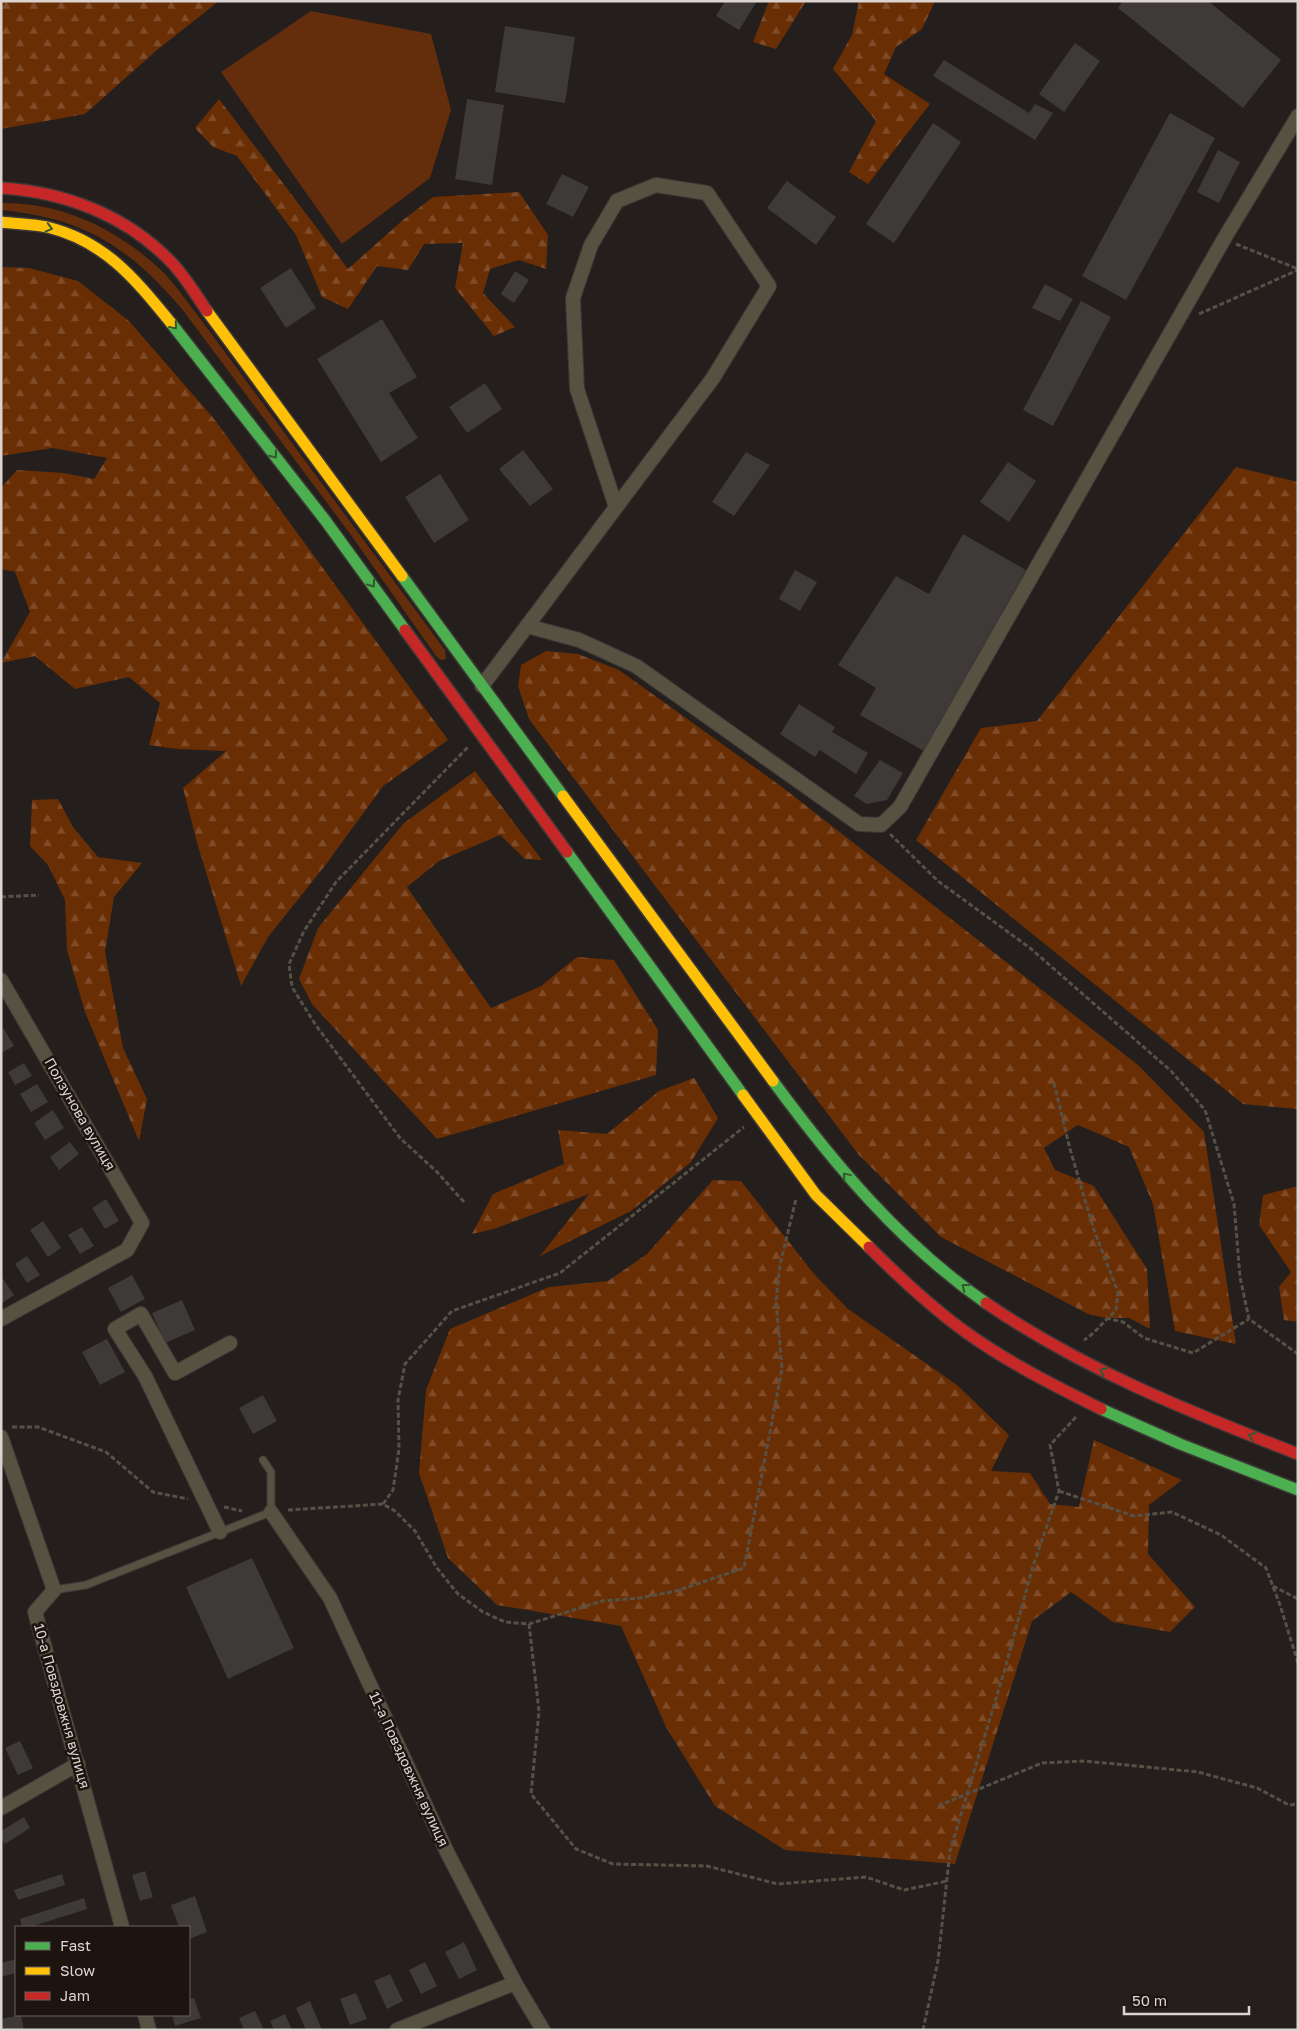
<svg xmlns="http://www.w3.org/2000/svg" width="1299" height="2031" font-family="'Golos Text',sans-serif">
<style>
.grass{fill:#642e0d}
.forest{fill:url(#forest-firs)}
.building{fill:#3e3a38}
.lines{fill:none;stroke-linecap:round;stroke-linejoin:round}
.lane-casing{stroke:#3d3836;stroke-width:9}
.street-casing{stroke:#3d3836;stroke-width:16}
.fast-casing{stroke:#3d3836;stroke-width:14}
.slow-casing{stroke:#3d3836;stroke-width:14}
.jam-casing{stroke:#3d3836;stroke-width:14}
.path{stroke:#555146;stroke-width:3;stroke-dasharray:5 2.5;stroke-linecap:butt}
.lane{stroke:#565141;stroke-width:7}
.street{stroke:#565141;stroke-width:14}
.fast{stroke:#4caf50;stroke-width:11}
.slow{stroke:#ffc107;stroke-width:11}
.jam{stroke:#c62828;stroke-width:11}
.oneway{stroke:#325a2d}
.labels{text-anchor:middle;stroke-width:5;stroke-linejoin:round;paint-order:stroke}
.street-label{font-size:14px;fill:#dbd4d1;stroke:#1d1410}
</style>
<defs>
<pattern id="forest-firs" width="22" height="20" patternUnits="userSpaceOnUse" patternTransform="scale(1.25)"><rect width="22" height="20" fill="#6a2e04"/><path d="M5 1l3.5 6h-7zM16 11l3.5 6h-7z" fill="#7f4b28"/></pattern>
</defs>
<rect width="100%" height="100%" fill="#241e1c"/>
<!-- grass -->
<g class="grass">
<path d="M311 11 431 34 451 110 430 178 342 244 221 72Z"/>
<path d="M1 203C63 202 119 230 163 272 176 285 187 302 199 317L445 650 446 659 441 660 436 656 351 535 182 309C129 247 84 218 1 210Z"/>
</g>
<!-- forest -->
<g class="forest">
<path d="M1 1H219L157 50 85 114 1 129Z"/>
<path d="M769 1H806L776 49 753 42Z"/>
<path d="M859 1H935L922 29 896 47 884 74 930 104 868 184 849 172 876 121 833 69 852 35Z"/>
<path d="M219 99 348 269 403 220 433 197 519 192 548 235 546 269 519 260 490 269 483 293 515 327 494 336 455 288 463 243 424 244 408 270 377 266 348 309 322 297 296 235 237 156 213 147 195 128Z"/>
<path d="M1 267 29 268 78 281 129 321 215 420 448 740 383 786 327 863 268 937 241 986 198 846 183 788 226 751 177 749 149 745 160 703 129 677 75 689 35 656 1 663 30 612 15 572 1 569V488L17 470 64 473 94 479 107 458 53 448 1 456Z"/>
<path d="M1236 467 1298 482V1109L1243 1104 916 840 981 728 1037 721Z"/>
<path d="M546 651 578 654 619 670 782 787 1138 1065 1204 1132 1236 1344 1175 1331 1153 1204 1129 1147 1078 1125 1044 1148 1055 1170 1094 1186 1147 1269 1150 1329 1129 1318H1106L1088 1314 941 1237 858 1154 529 719 518 686 521 665Z"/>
<path d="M475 771 542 860 525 859 500 835 439 861 407 887 491 1008 541 986 577 957 614 960 658 1030 656 1075 437 1139 312 1004 299 979 318 928 404 823Z"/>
<path d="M58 799 73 827 98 857 142 863 114 897 105 952 123 1048 147 1099 139 1141 85 1012 67 950 65 900 48 865 30 846 32 800Z"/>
<path d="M694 1078 718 1118 691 1162 631 1211 540 1256 589 1194 494 1229 472 1234 493 1194 564 1164 558 1130 607 1134 659 1091Z"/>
<path d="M713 1180 741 1181 814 1274 848 1309 957 1385 1009 1435 991 1471 1030 1473 1050 1504 1079 1507 1094 1440 1182 1480 1149 1505 1148 1554 1195 1607 1170 1632 1113 1622 1071 1592 1032 1621 955 1864 785 1850 715 1806 666 1727 621 1626 497 1605 448 1558 419 1473 426 1390 450 1329 549 1287 608 1281 647 1254Z"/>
<path d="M1298 1186V1322L1284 1320 1279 1287 1291 1272 1259 1225 1263 1195Z"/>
</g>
<!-- building -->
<g class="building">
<path d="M725 1H757L739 30 716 16Z"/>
<path d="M1123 1H1208L1281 60 1243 108 1118 8Z"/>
<path d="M505 26 575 37 565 103 495 92Z"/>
<path d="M1075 43 1100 61 1064 112 1039 94Z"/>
<path d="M944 60 1029 113 1035 104 1053 113 1035 140 933 76Z"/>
<path d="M467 99 504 105 492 185 455 179Z"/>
<path d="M1170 113 1215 138 1126 300 1082 276Z"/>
<path d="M933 123 961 142 894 243 866 224Z"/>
<path d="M1218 150 1240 162 1219 203 1197 192Z"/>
<path d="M562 174 589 187 573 217 546 204Z"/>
<path d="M787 181 836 217 816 245 767 208Z"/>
<path d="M291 268 316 308 286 328 260 288Z"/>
<path d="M515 271 529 280 514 303 501 294Z"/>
<path d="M1045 284 1073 299 1060 321 1032 308Z"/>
<path d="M1081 301 1111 317 1053 426 1023 410Z"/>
<path d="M382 319 417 377 389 393 418 438 381 462 317 359Z"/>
<path d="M485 383 502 409 467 433 449 407Z"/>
<path d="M523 450 553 489 530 506 499 469Z"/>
<path d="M746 452 770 465 734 516 712 502Z"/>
<path d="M1008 462 1036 481 1009 522 980 502Z"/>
<path d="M440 474 469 520 434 543 405 497Z"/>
<path d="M963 534 1026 570 924 751 860 715 876 688 838 665 896 576 929 594Z"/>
<path d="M795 570 817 582 800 611 779 599Z"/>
<path d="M799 704 835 727 832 732 868 753 856 774 820 750 815 757 780 734Z"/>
<path d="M880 760 903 773 887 800 867 804 854 796Z"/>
<path d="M4 1029 14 1046 1 1053V1030Z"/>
<path d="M24 1063 32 1076 15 1085 8 1072Z"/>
<path d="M37 1084 48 1102 31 1112 20 1094Z"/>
<path d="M53 1110 64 1128 45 1140 34 1123Z"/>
<path d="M70 1142 79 1154 59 1170 50 1157Z"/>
<path d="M106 1199 119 1221 105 1229 92 1208Z"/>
<path d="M43 1221 61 1248 48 1257 30 1230Z"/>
<path d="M82 1227 94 1246 80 1254 68 1235Z"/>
<path d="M27 1256 40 1275 27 1283 15 1264Z"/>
<path d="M132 1275 145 1299 121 1312 108 1288Z"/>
<path d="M1 1276 14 1295 1 1304Z"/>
<path d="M182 1300 195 1330 165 1343 152 1313Z"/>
<path d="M107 1339 125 1372 100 1385 82 1352Z"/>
<path d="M263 1395 277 1421 253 1434 239 1408Z"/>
<path d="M252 1558 294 1648 228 1679 186 1587Z"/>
<path d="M20 1741 33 1768 18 1775 5 1748Z"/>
<path d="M24 1817 30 1828 5 1844 1 1839V1831Z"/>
<path d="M145 1871 153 1897 140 1901 132 1875Z"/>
<path d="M62 1874 65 1885 18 1900 14 1890Z"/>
<path d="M195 1896 207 1932 189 1939V1927H179L171 1905Z"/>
<path d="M84 1898 87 1909 30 1927H22L20 1919Z"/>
<path d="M464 1942 477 1970 459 1979 445 1952Z"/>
<path d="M16 1959V1973L1 1977V1963Z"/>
<path d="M425 1962 437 1986 421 1994 409 1970Z"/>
<path d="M390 1974 403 2001 387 2009 374 1981Z"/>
<path d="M356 1993 367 2019 350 2025 340 1999Z"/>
<path d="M194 1998 201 2018 175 2026 172 2015H189V1999Z"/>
<path d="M310 2001 322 2030H306L296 2008Z"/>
<path d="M255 2011 264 2030H244L239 2018Z"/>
<path d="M285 2014 292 2030H274L270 2021Z"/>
<path d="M21 2015 24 2030H1V2019Z"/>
</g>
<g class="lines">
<defs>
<path id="lane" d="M54 1590 86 1585 271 1512V1472L263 1460"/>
<g id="street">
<path d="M527 626 579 640 636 666 859 824 881 825 900 807 1224 239 1298 116"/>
<path d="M482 686 713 378 769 286 707 193 656 185 617 201 591 245 573 298 577 389 616 507"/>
<path d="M1 980 142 1223 127 1250 1 1319"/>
<path d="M1 1437 54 1590 35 1612 122 1927"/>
<path d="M271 1512 330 1598 447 1852 515 1983 543 2030"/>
<path d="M220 1532 145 1376 115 1329 141 1314 175 1373 230 1343"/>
<path d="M1 1808 78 1764"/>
<path d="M145 2015 149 2030"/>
<path d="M397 2030 515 1983"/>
</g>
<g id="fast">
<path d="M171 323 325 520 405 630"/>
<path d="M402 576 563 796"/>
<path d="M567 852 743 1095"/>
<path d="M773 1081C834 1164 901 1244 986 1303"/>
<path d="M1101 1409 1180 1444 1298 1490"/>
</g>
<g id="slow">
<path d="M1 222C16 224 32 224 47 227 105 241 135 279 171 323"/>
<path d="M207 311 402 576"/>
<path d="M563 796 773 1081"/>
<path d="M743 1095 816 1195 869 1247"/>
</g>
<g id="jam">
<path d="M1 188C66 192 128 216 173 264 186 278 196 295 207 311"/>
<path d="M405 630 567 852"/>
<path d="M869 1247C900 1278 932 1308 967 1333 1009 1363 1055 1386 1101 1409"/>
<path d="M986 1303C1082 1369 1190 1412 1298 1454"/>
</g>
</defs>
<!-- lane casing -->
<use href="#lane" class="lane-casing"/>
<!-- street casing -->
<use href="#street" class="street-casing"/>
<!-- fast casing -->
<use href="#fast" class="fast-casing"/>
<!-- slow casing -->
<use href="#slow" class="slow-casing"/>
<!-- jam casing -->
<use href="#jam" class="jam-casing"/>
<!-- path -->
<g class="path">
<path d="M1236 244 1298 269"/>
<path d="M1199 314 1298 270"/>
<path d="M890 834 938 881 1030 948 1171 1071 1205 1110 1234 1204 1240 1277 1249 1319 1298 1354"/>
<path d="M1 897 39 895"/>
<path d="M1054 1083 1070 1149 1094 1230 1118 1292 1116 1311C1104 1320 1097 1332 1084 1340"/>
<path d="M464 1202 437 1172 400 1138 315 1024 292 987 289 964 304 931 336 882 469 746"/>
<path d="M1106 1318 1123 1322 1144 1338 1193 1353 1249 1319"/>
<path d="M12 1427H38L106 1452 153 1492 188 1499"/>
<path d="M1059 1491 1134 1516 1172 1512 1221 1535 1266 1568 1280 1605 1298 1663"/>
<path d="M383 1504 393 1490 399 1449 398 1400 405 1364 452 1311 560 1273 744 1127"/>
<path d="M224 1507 242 1511"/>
<path d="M288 1510 383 1504 395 1511 415 1531 437 1568 458 1594 483 1612 505 1622 529 1624 602 1601 640 1598 676 1591 744 1568 782 1369 776 1301 780 1265 796 1199"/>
<path d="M1273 1586 1298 1599"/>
<path d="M529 1624 539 1711 531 1794 576 1849 613 1864 707 1866 778 1884 866 1877 904 1890 947 1881"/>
<path d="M938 1806 1042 1763 1085 1761 1198 1772 1257 1788 1289 1805 1298 1804"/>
<path d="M923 2030 938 1961 950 1851 1004 1672 1033 1566 1059 1491 1050 1445 1076 1417"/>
</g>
<!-- lane -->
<use href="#lane" class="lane"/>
<!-- street -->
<use href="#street" class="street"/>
<!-- fast -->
<use href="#fast" class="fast"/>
<!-- slow -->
<use href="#slow" class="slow"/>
<!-- jam -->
<use href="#jam" class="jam"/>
</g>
<!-- one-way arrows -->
<defs><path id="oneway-chevron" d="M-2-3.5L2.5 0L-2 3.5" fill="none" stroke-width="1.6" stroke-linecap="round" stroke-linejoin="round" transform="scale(1.25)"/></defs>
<g class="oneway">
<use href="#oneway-chevron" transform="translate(49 228) rotate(15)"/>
<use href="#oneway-chevron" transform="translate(174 326) rotate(49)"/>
<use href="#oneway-chevron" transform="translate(274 455) rotate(52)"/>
<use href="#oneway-chevron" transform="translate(372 584) rotate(54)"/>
<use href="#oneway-chevron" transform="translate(846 1176) rotate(-130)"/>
<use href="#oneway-chevron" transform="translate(965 1287) rotate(-143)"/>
<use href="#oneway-chevron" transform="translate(1103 1371) rotate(-154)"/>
<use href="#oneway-chevron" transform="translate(1252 1436) rotate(-159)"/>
</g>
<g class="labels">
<!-- street labels -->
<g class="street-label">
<text transform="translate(80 1114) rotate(60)" y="5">Ползунова вулиця</text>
<text transform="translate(62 1706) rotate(74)" y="5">10-а Повздовжня вулиця</text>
<text transform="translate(409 1769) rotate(65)" y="5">11-а Повздовжня вулиця</text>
</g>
</g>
<!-- border -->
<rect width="1299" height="2031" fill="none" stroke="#dbd4d1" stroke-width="5"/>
<!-- legend -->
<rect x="15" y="1926" width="175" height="90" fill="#1d1410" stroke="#69615d"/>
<rect x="25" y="1942" width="25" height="8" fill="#4caf50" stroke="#69615d"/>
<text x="60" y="1951" font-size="15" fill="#dbd4d1">Fast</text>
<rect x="25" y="1967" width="25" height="8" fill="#ffc107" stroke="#69615d"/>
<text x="60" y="1976" font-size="15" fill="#dbd4d1">Slow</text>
<rect x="25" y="1992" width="25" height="8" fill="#c62828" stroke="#69615d"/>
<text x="60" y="2001" font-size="15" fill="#dbd4d1">Jam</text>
<!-- scale -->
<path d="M1124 2006v8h125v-8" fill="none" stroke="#dbd4d1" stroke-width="2.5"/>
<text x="1132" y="2006" font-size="15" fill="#dbd4d1" stroke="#1d1410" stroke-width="4" paint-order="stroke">50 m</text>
</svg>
